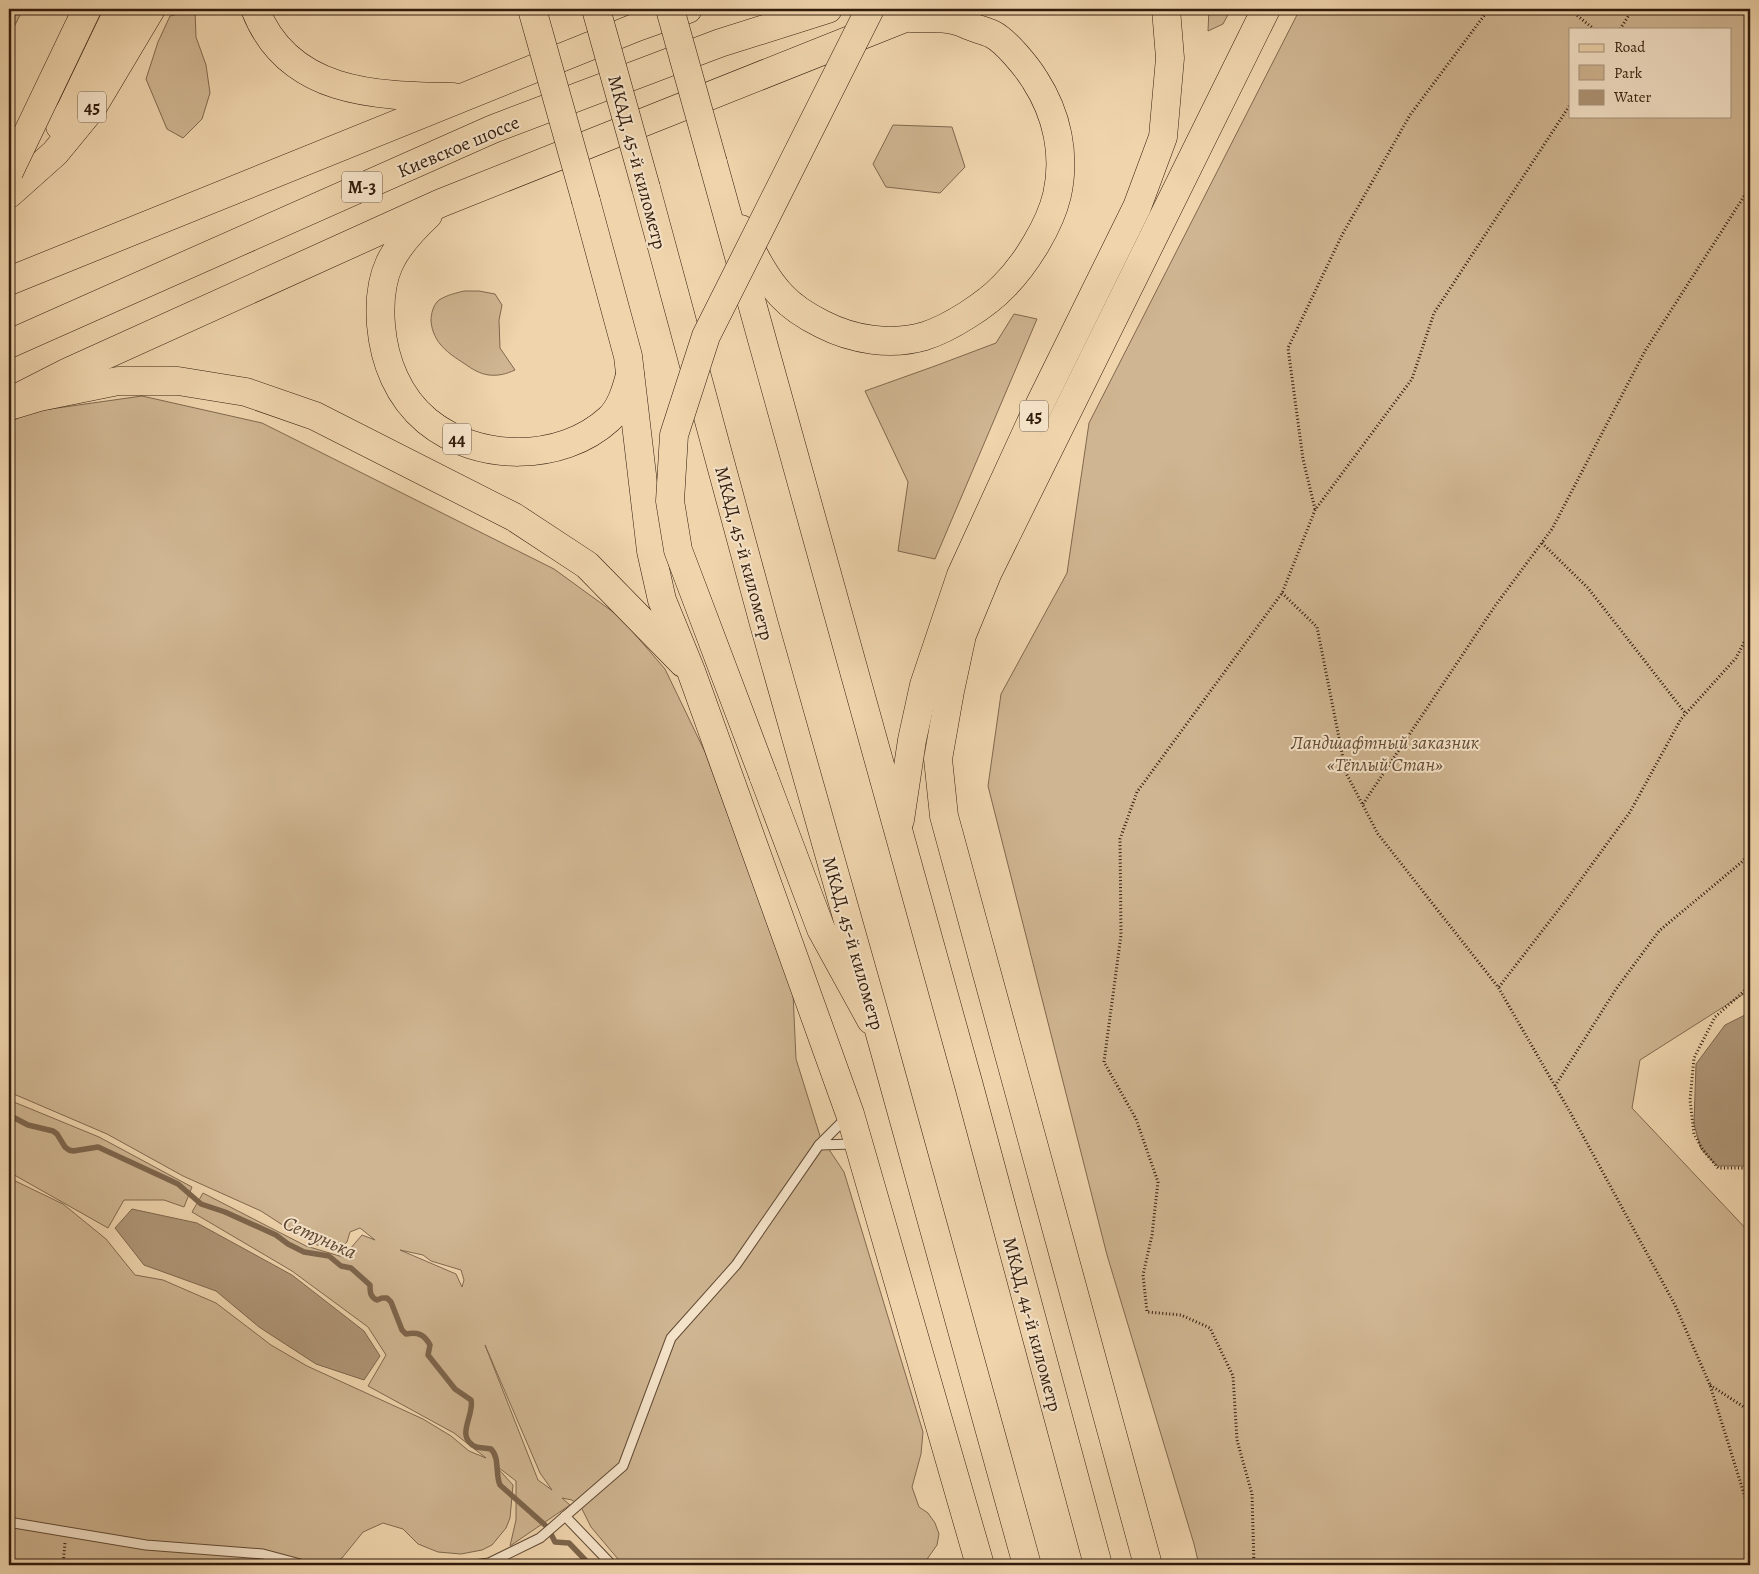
<svg xmlns="http://www.w3.org/2000/svg" width="1759" height="1574" font-family="Alegreya,serif">
<style>
.green{fill:#cfb591;stroke:#80684e;fill-rule:evenodd}
.water{fill:#af9576;stroke:#7d654c}
.lines{fill:none;stroke-linecap:round;stroke-linejoin:round}
.stream{stroke:#7d654c;stroke-width:5.5}
.lane-casing{stroke:#614a34;stroke-width:11}
.primary-casing{stroke:#321c0c;stroke-width:29}
.highway-casing{stroke:#321c0c;stroke-width:29}
.path{stroke:#321c0c;stroke-width:3;stroke-dasharray:1 2.5;stroke-linecap:butt}
.lane{stroke:#f5e3c9;stroke-width:9}
.primary{stroke:#efd4ac;stroke-width:28}
.highway{stroke:#efd4ac;stroke-width:28}
.primary-bridge-casing{stroke:#321c0c;stroke-width:29;stroke-linecap:butt}
.highway-bridge-casing{stroke:#321c0c;stroke-width:29;stroke-linecap:butt}
.primary-bridge{stroke:#efd4ac;stroke-width:28}
.highway-bridge{stroke:#efd4ac;stroke-width:28}
.labels{text-anchor:middle;stroke-width:4;stroke-linejoin:round;paint-order:stroke}
.shield{fill:#f5e3c9;stroke:#6c5845;stroke-width:1}
.shield-label{font-size:18px;font-weight:bold;fill:#321c0c}
.street-label{font-size:19px;fill:#321c0c;stroke:#f5e3c9}
.park-label{font-size:19px;font-style:italic;fill:#614a34;stroke:#f5e3c9}
.water-label{font-size:20px;font-style:italic;fill:#5e4631;stroke:#f5e3c9}
</style>
<rect width="100%" height="100%" fill="#efd4ac"/>
<filter id="stains"><feTurbulence type="fractalNoise" baseFrequency=".004" numOctaves="4"/><feColorMatrix values="0 0 0 0 .2 0 0 0 0 .09 0 0 0 0 .02 0 0 0 .5 -.17"/></filter>
<radialGradient id="worn" r=".72"><stop offset=".6" stop-color="#630" stop-opacity="0"/><stop offset="1" stop-color="#630" stop-opacity=".3"/></radialGradient>
<!-- green -->
<g class="green">
<path d="M9 9H23L9 37Z"/>
<path d="M1209 9H1231L1223 24 1208 31Z"/>
<path d="M1300 9H1750V990L1640 1060 1632 1108 1750 1233V1565H1199L1194 1544 1107 1255 988 786 1001 694 1067 573 1089 423ZM1570 29H1730V116H1570Z"/>
<path d="M195 10 196 37 206 65 210 93 202 119 183 138 167 129 146 79 158 42 170 16Z"/>
<path d="M893 125 952 127 965 167 940 193 886 187 873 164Z"/>
<path d="M464 291H479L495 294 502 305 499 320 500 348 515 370C506 374 499 376 489 375 480 374 472 369 465 364 448 353 433 343 431 321 431 314 433 305 439 300 447 295 456 293 464 291Z"/>
<path d="M1014 314 1037 319 935 559 898 551 908 482 865 391 935 366 996 343Z"/>
<path d="M142 396 262 423 554 569 620 617 665 669 705 752 793 993 796 1059 820 1136 844 1172 923 1432 921 1454 912 1487 919 1507 928 1513 935 1523 939 1534 937 1545 923 1565H623L591 1527 581 1507 572 1500 562 1498 570 1505 510 1546 516 1520V1481L494 1464 513 1485 510 1518 506 1528 492 1545 482 1550 461 1554 438 1552 418 1544 403 1529 383 1523 363 1532 342 1558 332 1564 323 1565 291 1558 285 1565H9V1178L63 1204 106 1239 135 1275 163 1280 216 1303 271 1345 307 1366 423 1419 451 1436 469 1451 486 1458 454 1433 368 1386 386 1355 368 1327 292 1271 192 1212 203 1193 306 1246 343 1257 362 1235 375 1240 360 1228 350 1232 347 1242 338 1249 317 1245 298 1235 261 1211 183 1176 107 1134 9 1092V423L29 412ZM400 1250 423 1255 431 1261 461 1270 464 1280 462 1287 456 1274ZM485 1345 540 1473 552 1490 538 1480Z"/>
<path d="M9 1100 99 1137 192 1187 184 1207 164 1200H124L108 1228 9 1172Z"/>
</g>
<!-- water -->
<g class="water">
<path d="M1745 1015 1750 1016V1166H1717L1701 1149 1694 1124 1696 1064 1725 1025Z"/>
<path d="M132 1209 197 1223 292 1275 364 1331 380 1356 364 1380 316 1364 259 1327 216 1291 144 1265 115 1228Z"/>
</g>
<g class="lines">
<!-- stream -->
<g class="stream">
<path d="M9 1115 28 1125 53 1131 57 1134 65 1147 69 1150 73 1151 98 1147 178 1184 201 1204 225 1212 276 1235 288 1244 304 1252 329 1256 341 1266 351 1268 370 1285C370 1292 370 1297 377 1300L382 1298H387L391 1302 402 1330 406 1334C418 1332 424 1334 430 1345L428 1355 455 1389 471 1400C475 1415 454 1437 476 1447 480 1448 486 1448 491 1449 500 1458 495 1474 500 1485L545 1525"/>
<path d="M551 1534 555 1542 569 1543 590 1565"/>
</g>
<defs>
<g id="lane">
<path d="M846 1118 819 1145 854 1144"/>
<path d="M565 1516 612 1565"/>
<path d="M9 1521 14 1523 146 1545 263 1554 304 1565"/>
<path d="M474 1565 489 1563 540 1538 623 1466 671 1338 736 1265 819 1145"/>
</g>
<g id="primary">
<path d="M255 9C288 94 375 96 453 97"/>
<path d="M428 215C392 249 377 273 381 325 384 361 398 397 427 421 477 462 561 463 609 419 621 408 626 390 630 375"/>
<path d="M741 229C753 253 764 277 782 296 793 308 808 317 822 324 853 340 891 346 925 336 950 328 986 305 1004 286 1026 264 1050 225 1057 195 1066 155 1057 114 1035 80 1027 67 1006 41 992 34 985 31 977 29 970 26 965 24 959 21 953 20 940 17 924 19 911 18"/>
<path d="M9 281 637 27 688 9"/>
<path d="M9 344 493 129 720 43 828 9"/>
<path d="M17 398 68 372 441 203 905 18 933 9"/>
<path d="M763 775 821 929 871 1020"/>
<path d="M1148 1565 944 816 938 759 950 691 962 635 988 572 1266 9"/>
</g>
<g id="highway">
<path d="M60 126 71 109 119 9"/>
<path d="M713 163 968 1082 1098 1565"/>
<path d="M646 188 764 624 882 1041 1027 1565"/>
<path d="M9 194 55 153 92 108 151 9"/>
<path d="M586 201 628 356 651 551 662 600 691 671 850 1114 980 1565"/>
<path d="M9 406 39 397 118 381H178L246 392 315 416 514 517 587 565 683 663"/>
<path d="M900 820 912 740 924 685 961 575 1033 418 1137 207 1163 137 1170 58 1166 9"/>
</g>
</defs>
<!-- lane casing -->
<use href="#lane" class="lane-casing"/>
<!-- primary casing -->
<use href="#primary" class="primary-casing"/>
<!-- highway casing -->
<use href="#highway" class="highway-casing"/>
<!-- path -->
<g class="path">
<path d="M1569 9 1594 29"/>
<path d="M1620 29 1633 9"/>
<path d="M1315 509 1303 459 1288 348 1342 235 1410 115 1489 9"/>
<path d="M1542 543 1588 588 1686 714"/>
<path d="M1282 593 1317 627 1346 773 1378 834 1498 987 1570 1112 1675 1305 1710 1385 1750 1513"/>
<path d="M1363 804 1495 606 1552 529 1645 351 1750 187"/>
<path d="M1750 986 1715 1017 1694 1058 1690 1100 1694 1134 1703 1150 1718 1168H1750"/>
<path d="M1499 987 1566 900 1630 812 1681 719 1736 658 1750 631"/>
<path d="M1555 1086 1616 989 1659 931 1743 861 1750 851"/>
<path d="M1710 1385 1750 1411"/>
<path d="M63 1565 65 1543"/>
<path d="M1254 1565 1252 1494 1237 1440 1233 1376 1210 1328 1181 1315 1147 1312 1143 1275 1152 1235 1158 1182 1136 1119 1104 1062 1121 935 1120 839 1137 792 1282 593 1315 510 1412 379 1434 313 1570 105"/>
</g>
<!-- lane -->
<use href="#lane" class="lane"/>
<!-- primary -->
<use href="#primary" class="primary"/>
<!-- highway -->
<use href="#highway" class="highway"/>
<defs>
<path id="primary-bridge" d="M763 775 678 550 670 501 674 435 706 336 870 9"/>
<g id="highway-bridge">
<path d="M532 9 586 201"/>
<path d="M596 9 646 188"/>
<path d="M670 9 713 163"/>
<path d="M9 172 87 9"/>
</g>
</defs>
<!-- primary-bridge casing -->
<use href="#primary-bridge" class="primary-bridge-casing"/>
<!-- highway-bridge casing -->
<use href="#highway-bridge" class="highway-bridge-casing"/>
<!-- primary-bridge -->
<use href="#primary-bridge" class="primary-bridge"/>
<!-- highway-bridge -->
<use href="#highway-bridge" class="highway-bridge"/>
</g>
<g class="labels">
<!-- shield labels -->
<g class="shield">
<rect x="78" y="91.5" width="28" height="31" rx="4"/>
<rect x="342" y="171.5" width="40" height="31" rx="4"/>
<rect x="1020" y="400.5" width="28" height="31" rx="4"/>
<rect x="443" y="423.5" width="28" height="31" rx="4"/>
</g>
<g class="shield-label">
<text x="92" y="113">45</text>
<text x="362" y="193">М-3</text>
<text x="1034" y="422">45</text>
<text x="457" y="445">44</text>
</g>
<!-- street labels -->
<g class="street-label">
<text transform="translate(458 146) rotate(-23)" y="7">Киевское шоссе</text>
<text transform="translate(638 162) rotate(75)" y="7">МКАД, 45-й километр</text>
<text transform="translate(745 553) rotate(75)" y="7">МКАД, 45-й километр</text>
<text transform="translate(854 943) rotate(74)" y="7">МКАД, 45-й километр</text>
<text transform="translate(1033 1324) rotate(75)" y="7">МКАД, 44-й километр</text>
</g>
<!-- park labels -->
<g class="park-label">
<text x="1385" y="749">Ландшафтный заказник<tspan x="1385" dy="22">«Тёплый Стан»</tspan></text>
</g>
<!-- water labels -->
<g class="water-label">
<text transform="translate(320 1237) rotate(24)" y="7">Сетунька</text>
</g>
</g>
<!-- margin -->
<rect width="1759" height="1574" fill="none" stroke="#efd4ac" stroke-width="30"/>
<rect x="10" y="10" width="1739" height="1554" fill="none" stroke="#321c0c" stroke-width="2.5"/>
<rect x="15" y="15" width="1729" height="1544" fill="none" stroke="#321c0c"/>
<!-- legend -->
<rect x="1569" y="28" width="162" height="90" fill="#f5e3c9" stroke="#a7937d"/>
<rect x="1579" y="44" width="25" height="8" fill="#efd4ac" stroke="#a7937d"/>
<text x="1614" y="52" font-size="15" fill="#321c0c">Road</text>
<rect x="1579" y="65" width="25" height="15" fill="#cfb591" stroke="#a7937d"/>
<text x="1614" y="78" font-size="15" fill="#321c0c">Park</text>
<rect x="1579" y="90" width="25" height="15" fill="#af9576" stroke="#a7937d"/>
<text x="1614" y="102" font-size="15" fill="#321c0c">Water</text>
<rect width="100%" height="100%" filter="url(#stains)"/>
<rect width="100%" height="100%" fill="url(#worn)"/>
</svg>
